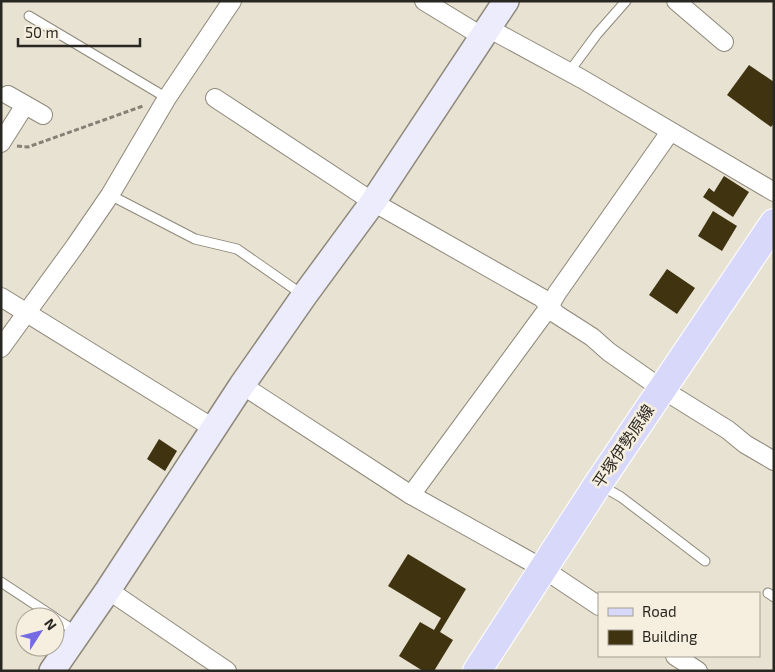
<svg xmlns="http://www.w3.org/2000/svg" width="775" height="672" font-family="'Exo 2','Noto Sans JP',sans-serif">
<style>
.building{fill:#403310}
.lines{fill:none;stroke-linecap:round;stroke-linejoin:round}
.lane-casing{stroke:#8e887a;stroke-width:11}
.street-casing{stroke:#8e887a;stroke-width:20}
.secondary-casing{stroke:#8e887a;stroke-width:28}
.primary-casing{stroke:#fff;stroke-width:30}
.path{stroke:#858176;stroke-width:3;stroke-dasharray:5 2.5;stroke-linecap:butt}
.lane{stroke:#fff;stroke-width:9}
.street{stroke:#fff;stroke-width:18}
.secondary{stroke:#ececfc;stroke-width:25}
.primary{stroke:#d8d9fa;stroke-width:28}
.labels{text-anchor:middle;stroke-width:5;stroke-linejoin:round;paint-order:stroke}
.street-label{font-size:16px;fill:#292721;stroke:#f6efdf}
</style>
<rect width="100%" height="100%" fill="#e8e2d2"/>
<!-- building -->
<g class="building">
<path d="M749 65 774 82V123L771 127 727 95Z"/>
<path d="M724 176 749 192 733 217 703 197 709 188 714 192Z"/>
<path d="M713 211 737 226 722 251 698 236Z"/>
<path d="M667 269 695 288 677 314 649 295Z"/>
<path d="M159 439 177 451 165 471 147 459Z"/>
<path d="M408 554 466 589 440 632 453 640 434 671H423L399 656 420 622 434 630 441 618 388 586Z"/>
</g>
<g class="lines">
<defs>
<g id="lane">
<path d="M29 16 167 98"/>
<path d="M569 72 597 34 626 1"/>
<path d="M110 195 195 239 237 249 303 295"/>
<path d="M600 485 621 497 705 561"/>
<path d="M1 582 54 617"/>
<path d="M768 593 774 597"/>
<path d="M55 618 78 633"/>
</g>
<g id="street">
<path d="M424 1 483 37"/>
<path d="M676 1 724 42"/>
<path d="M488 28 582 79 774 192"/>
<path d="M8 95 43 115"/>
<path d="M215 98 373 202 542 298 556 314 592 337 609 352 662 389 728 430 745 444 774 461"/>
<path d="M1 143 25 105"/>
<path d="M1 297 213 428"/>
<path d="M1 348 75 246 110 195 167 98 232 1"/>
<path d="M242 385 411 495 542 568 599 606"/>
<path d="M411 495 549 307 557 293 670 132"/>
<path d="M108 590 227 671"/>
<path d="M675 656 698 671"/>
</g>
<path id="secondary" d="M52 671 108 590 242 385 304 296 373 202 506 1"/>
<path id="primary" d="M477 671 598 484 774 223"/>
</defs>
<!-- lane casing -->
<use href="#lane" class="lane-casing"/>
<!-- street casing -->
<use href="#street" class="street-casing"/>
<!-- secondary casing -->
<use href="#secondary" class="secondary-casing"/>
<!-- primary casing -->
<use href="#primary" class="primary-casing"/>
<!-- path -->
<path class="path" d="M17 146 28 147 143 106"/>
<!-- lane -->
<use href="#lane" class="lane"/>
<!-- street -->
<use href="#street" class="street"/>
<!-- secondary -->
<use href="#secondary" class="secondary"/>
<!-- primary -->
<use href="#primary" class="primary"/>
</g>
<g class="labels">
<!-- street labels -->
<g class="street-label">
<text transform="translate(623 446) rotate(-56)" y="6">平塚伊勢原線</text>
</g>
</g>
<!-- border -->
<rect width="775" height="672" fill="none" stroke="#292721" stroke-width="5"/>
<!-- legend -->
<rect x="598" y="592" width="162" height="65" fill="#f6efdf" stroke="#a49f93"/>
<rect x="608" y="608" width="25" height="8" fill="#d8d9fa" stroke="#a49f93"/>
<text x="642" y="617" font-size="15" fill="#292721">Road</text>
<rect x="608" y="630" width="25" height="15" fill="#403310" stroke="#a49f93"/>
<text x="642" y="642" font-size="15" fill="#292721">Building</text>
<!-- north arrow -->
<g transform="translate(40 632) rotate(54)"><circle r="24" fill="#f6efdf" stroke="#a49f93"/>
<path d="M0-4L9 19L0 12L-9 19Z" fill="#7569e4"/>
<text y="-8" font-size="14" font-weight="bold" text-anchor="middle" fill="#292721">N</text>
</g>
<!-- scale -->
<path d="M18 38v8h122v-8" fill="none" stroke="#292721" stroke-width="2.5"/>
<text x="25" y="38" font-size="15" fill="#292721" stroke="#f6efdf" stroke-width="4" paint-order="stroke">50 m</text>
</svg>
